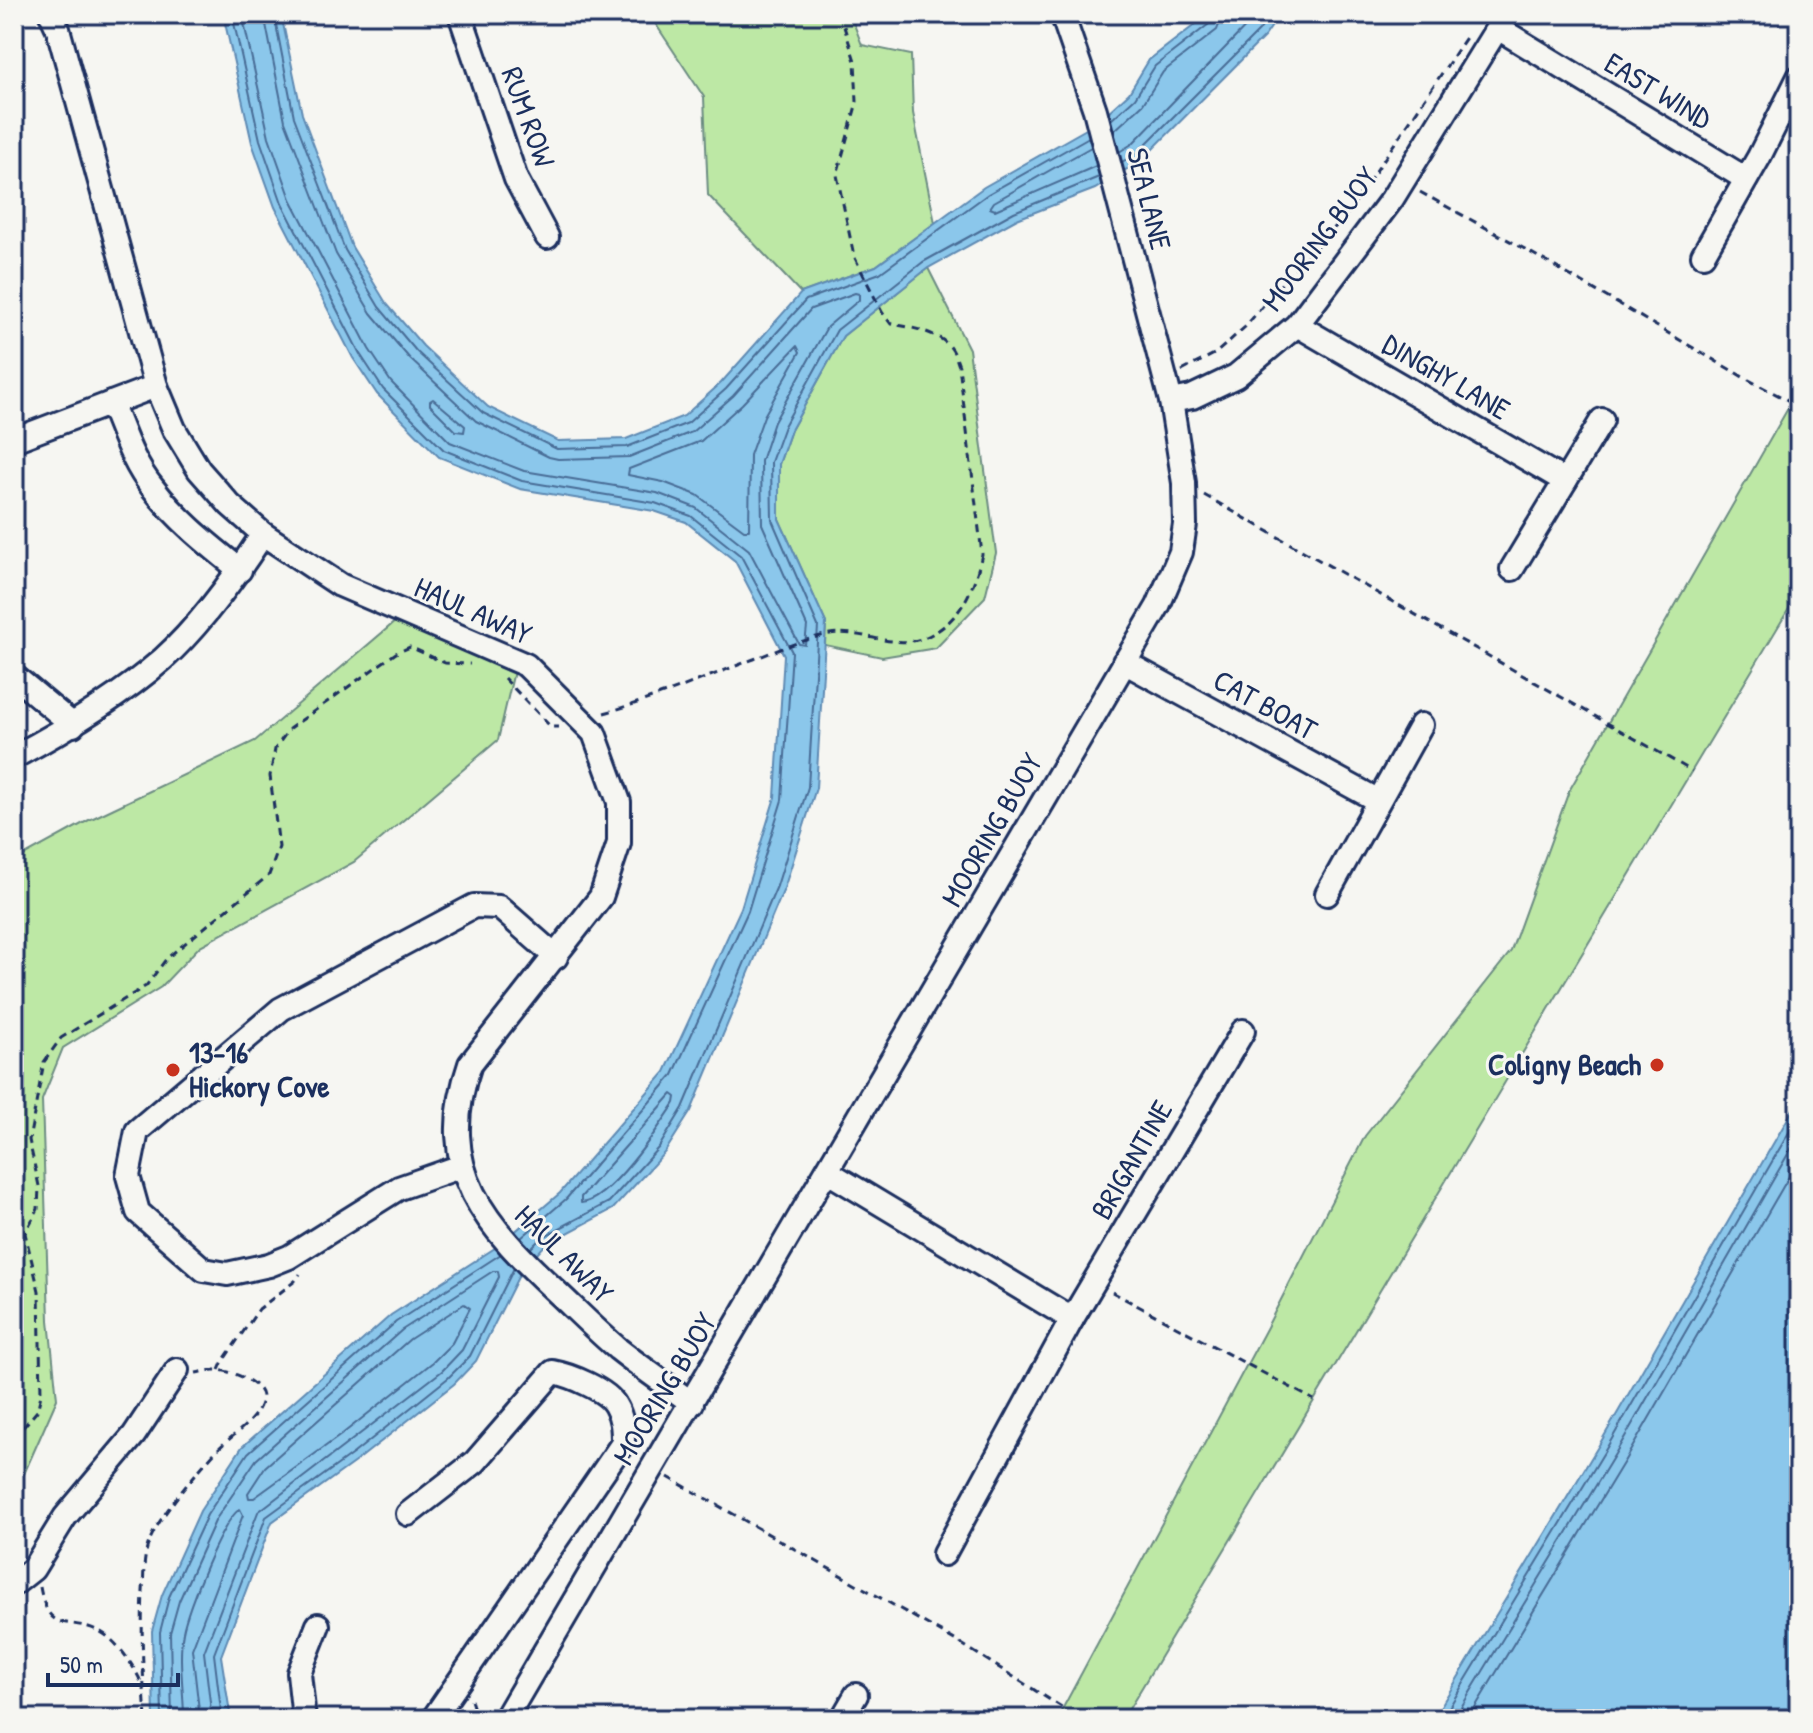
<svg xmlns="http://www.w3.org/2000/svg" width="1813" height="1733" font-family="'Patrick Hand',sans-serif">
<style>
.green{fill:#bde8a5;stroke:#6c8c82;stroke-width:2}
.water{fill:#8bc7eb;stroke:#5e8ab3;stroke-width:2}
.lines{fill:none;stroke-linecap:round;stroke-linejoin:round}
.shore{stroke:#486c96;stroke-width:2}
.minor-casing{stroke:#1b2f5e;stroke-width:28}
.path{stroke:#1b2f5e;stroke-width:3;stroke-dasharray:8 6;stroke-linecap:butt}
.minor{stroke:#f6f6f2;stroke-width:22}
.poi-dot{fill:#c8321e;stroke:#f6f6f2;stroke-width:3}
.labels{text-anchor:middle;stroke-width:6;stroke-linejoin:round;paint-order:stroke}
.street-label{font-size:30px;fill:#1b2f5e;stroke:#f6f6f2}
.poi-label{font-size:30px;font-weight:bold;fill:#1b2f5e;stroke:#f6f6f2;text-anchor:start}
</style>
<rect width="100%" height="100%" fill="#f6f6f2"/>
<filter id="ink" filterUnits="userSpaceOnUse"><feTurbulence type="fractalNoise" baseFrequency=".0125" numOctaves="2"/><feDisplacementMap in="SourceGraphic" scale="16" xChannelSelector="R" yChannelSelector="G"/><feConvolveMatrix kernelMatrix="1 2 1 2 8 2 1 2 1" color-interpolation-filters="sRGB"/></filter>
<g filter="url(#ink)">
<!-- green -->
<g class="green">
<path d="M649 14H850L862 45 911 55 913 113 935 223 876 266 801 293 708 195 704 97Z"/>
<path d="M928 268 969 349 996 553 985 597 936 648 882 657 825 645 826 623 779 519V464L791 430 843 336Z"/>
<path d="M1799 389V592L1123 1719H1057L1267 1327 1365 1136 1511 951 1569 791Z"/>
<path d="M396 621 515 667 498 740 354 862 200 946 161 987 63 1048 42 1100 49 1320 57 1399 24 1474 14 1480V861L89 820 255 741Z"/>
</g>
<!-- water -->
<g class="water">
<path d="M223 14H281L302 114 352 247 386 303 423 346 488 407 558 441 626 439 684 416 721 383 801 293 876 266 984 187 1095 124 1129 93 1149 60 1209 14H1280L1265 36 1143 159 1095 189 1017 219 928 268 843 336 791 430 779 464V519L826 623 816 788 784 889 691 1111 665 1152 613 1209 545 1245 520 1273 476 1361 454 1384 359 1459 272 1522 221 1656 231 1719H154L152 1631 162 1595 200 1511 242 1447 391 1315 498 1246 560 1193 665 1072 741 908 775 797 784 655 735 561 686 522 654 511 520 489 439 457 377 394 353 358 275 207 252 143Z"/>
<path d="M1799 1099V1719H1433L1599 1445Z"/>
</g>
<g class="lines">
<!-- shore -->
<g class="shore">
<path d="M232 14 260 140 282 203 360 354 383 389 444 450 522 481 655 503 691 516 741 556 792 652 782 800 748 911 673 1075 566 1199 521 1238"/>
<path d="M242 14 269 137 291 199 369 349 391 382 450 442 524 471 657 493 696 508 749 550 799 644 805 645 807 626 762 524 761 461 774 422 827 327 859 300V294L855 293 811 309 733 396 692 432 629 457 558 459 549 457 476 421 410 359 371 313 336 254 285 121 264 14"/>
<path d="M274 14 294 117 345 250 379 307 417 352 483 413 557 449 627 447 688 423 726 389 806 300 880 273 988 194 1089 137"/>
<path d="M1111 120 1135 98 1155 66 1209 24 1213 14"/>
<path d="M1114 131 1143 104 1163 72 1217 30 1223 14"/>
<path d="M1091 147 994 202 990 208 995 210 1096 166"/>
<path d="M1119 152 1132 144 1258 14"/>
<path d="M1122 162 1138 152 1259 31 1271 14"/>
<path d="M797 346 800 352 764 416 750 455 749 530H744L697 495 663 482 628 475 629 469 701 441 742 404Z"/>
<path d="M433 399 465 426 464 432 456 431 430 405V401Z"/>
<path d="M672 1094 676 1097 675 1103C659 1127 610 1201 581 1203V1197Z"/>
<path d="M531 1248 541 1238 609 1202 659 1147 683 1108 777 886 808 787 818 626 772 520 771 462 784 426 837 330 923 262 1014 212 1099 177"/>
<path d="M464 1304 470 1308 452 1343 433 1362 341 1435 254 1498H249L248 1493 265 1467 410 1339Z"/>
<path d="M162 1719 160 1632 169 1597 207 1515 248 1453 396 1322 501 1254"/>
<path d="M172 1719 170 1633 179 1601 216 1519 256 1460 402 1330 493 1271H498L499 1277 462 1350 442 1371 258 1512 204 1652 212 1719"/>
<path d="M184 1719C184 1691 178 1659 183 1632 187 1609 222 1520 240 1509L243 1515 192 1649 200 1719"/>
<path d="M222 1719 214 1654 266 1517 354 1453 448 1378 470 1356 514 1268"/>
<path d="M1442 1719 1606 1449 1799 1115"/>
<path d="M1454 1719 1615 1454 1799 1135"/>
<path d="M1468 1719 1625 1460 1799 1159"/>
</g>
<defs>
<g id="minor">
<path d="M51 14 58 29 156 386 174 429 199 470 230 505 263 534 340 585 526 665 594 733 619 802V843L601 897 470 1064C433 1171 486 1226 560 1295 579 1313 598 1332 618 1349 642 1368 667 1385 692 1403"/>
<path d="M460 14 516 179 547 237"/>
<path d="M1498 28 1746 179"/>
<path d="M1703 255 1759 157 1799 77"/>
<path d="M1297 325 1565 481"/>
<path d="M1171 401 1192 397 1236 376 1297 325 1392 199 1506 14"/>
<path d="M111 403C123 432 133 464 153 488 177 520 209 545 240 570"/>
<path d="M14 440 156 386"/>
<path d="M1512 569 1602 420"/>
<path d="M1124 662 1377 800"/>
<path d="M14 676 73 725"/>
<path d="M14 757C63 731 121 696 163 659 201 625 235 577 263 534"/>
<path d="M1327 894 1421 725"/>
<path d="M462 1166 399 1188 289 1257 269 1265 227 1274 204 1270 138 1212 128 1176 137 1131 281 1009 474 906 499 907 556 957"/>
<path d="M828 1172 1072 1319"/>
<path d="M408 1514 475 1462 553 1372C570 1375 607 1390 615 1405 623 1418 623 1430 623 1443L433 1719"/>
<path d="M944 1554 1072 1319 1243 1031"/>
<path d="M14 1584 33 1569 65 1517 134 1435 177 1370"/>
<path d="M304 1719 299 1673 318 1625"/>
<path d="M505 1719 1158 606 1181 552 1185 524 1184 483 1171 401 1095 110 1062 14"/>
<path d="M842 1719 856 1695"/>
</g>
</defs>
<!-- minor casing -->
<use href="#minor" class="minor-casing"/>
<!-- path -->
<g class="path">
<path d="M1420 192 1523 248 1743 377 1799 406"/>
<path d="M1182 371 1216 353 1245 327 1293 270 1345 217 1467 36"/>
<path d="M1204 495 1692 771"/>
<path d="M504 678 551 727H559"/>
<path d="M604 713C655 699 704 678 754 659 778 650 804 639 830 634 862 629 894 651 926 637 961 621 974 589 982 554L959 366C957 361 955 353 951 348 939 332 910 327 891 324L882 312 854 256 837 175 857 102 855 61 840 14"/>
<path d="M1112 1292 1314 1400"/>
<path d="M219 1370 223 1361 259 1309 295 1281 300 1274"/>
<path d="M14 1438 37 1411 41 1395 39 1291 25 1233 38 1209 39 1186 29 1140 44 1062 61 1038 146 986 167 958 269 875 279 847 270 776 275 749 289 729 396 653 410 647 445 663 470 664"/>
<path d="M668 1477 960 1643 1063 1708 1072 1719"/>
<path d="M40 1587C49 1636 67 1616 99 1631 117 1640 134 1666 142 1684"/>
<path d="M471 1700 477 1719"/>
<path d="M146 1719C143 1676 141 1634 143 1591 144 1575 143 1558 149 1542 159 1516 198 1470 218 1449 231 1436 259 1419 262 1399 264 1382 227 1369 214 1370 208 1370 201 1372 196 1373"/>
</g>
<!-- minor -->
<use href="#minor" class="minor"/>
</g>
</g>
<!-- markers -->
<g class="poi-dot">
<circle cx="1657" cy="1065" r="8"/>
<circle cx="173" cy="1070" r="8"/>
</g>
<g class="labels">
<!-- street labels -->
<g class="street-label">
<text transform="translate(1658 91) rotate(31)" y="10">EAST WIND</text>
<text transform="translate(528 117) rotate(70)" y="10">RUM ROW</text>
<text transform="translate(1149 199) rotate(76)" y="10">SEA LANE</text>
<text transform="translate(1320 239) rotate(-53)" y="10">MOORING BUOY</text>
<text transform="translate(1446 377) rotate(30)" y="10">DINGHY LANE</text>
<text transform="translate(473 611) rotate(24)" y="10">HAUL AWAY</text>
<text transform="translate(1265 705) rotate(29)" y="10">CAT BOAT</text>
<text transform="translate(992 830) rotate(-60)" y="10">MOORING BUOY</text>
<text transform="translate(1132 1160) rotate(-60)" y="10">BRIGANTINE</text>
<text transform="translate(564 1254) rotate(45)" y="10">HAUL AWAY</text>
<text transform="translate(665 1389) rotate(-59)" y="10">MOORING BUOY</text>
</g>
<!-- poi labels -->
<g class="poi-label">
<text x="189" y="1063">13-16<tspan x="189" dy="34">Hickory Cove</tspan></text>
<text x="1641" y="1075" text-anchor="end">Coligny Beach</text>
</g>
</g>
<!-- margin -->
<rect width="1813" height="1733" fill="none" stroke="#f6f6f2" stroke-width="48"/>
<rect x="24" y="24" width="1765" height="1685" fill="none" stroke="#1b2f5e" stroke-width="3" filter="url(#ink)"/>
<!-- scale -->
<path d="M48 1673v12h130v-12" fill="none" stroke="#1b2f5e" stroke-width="4"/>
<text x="60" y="1673" font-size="24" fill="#1b2f5e" stroke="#f6f6f2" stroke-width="6" paint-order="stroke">50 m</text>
</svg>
